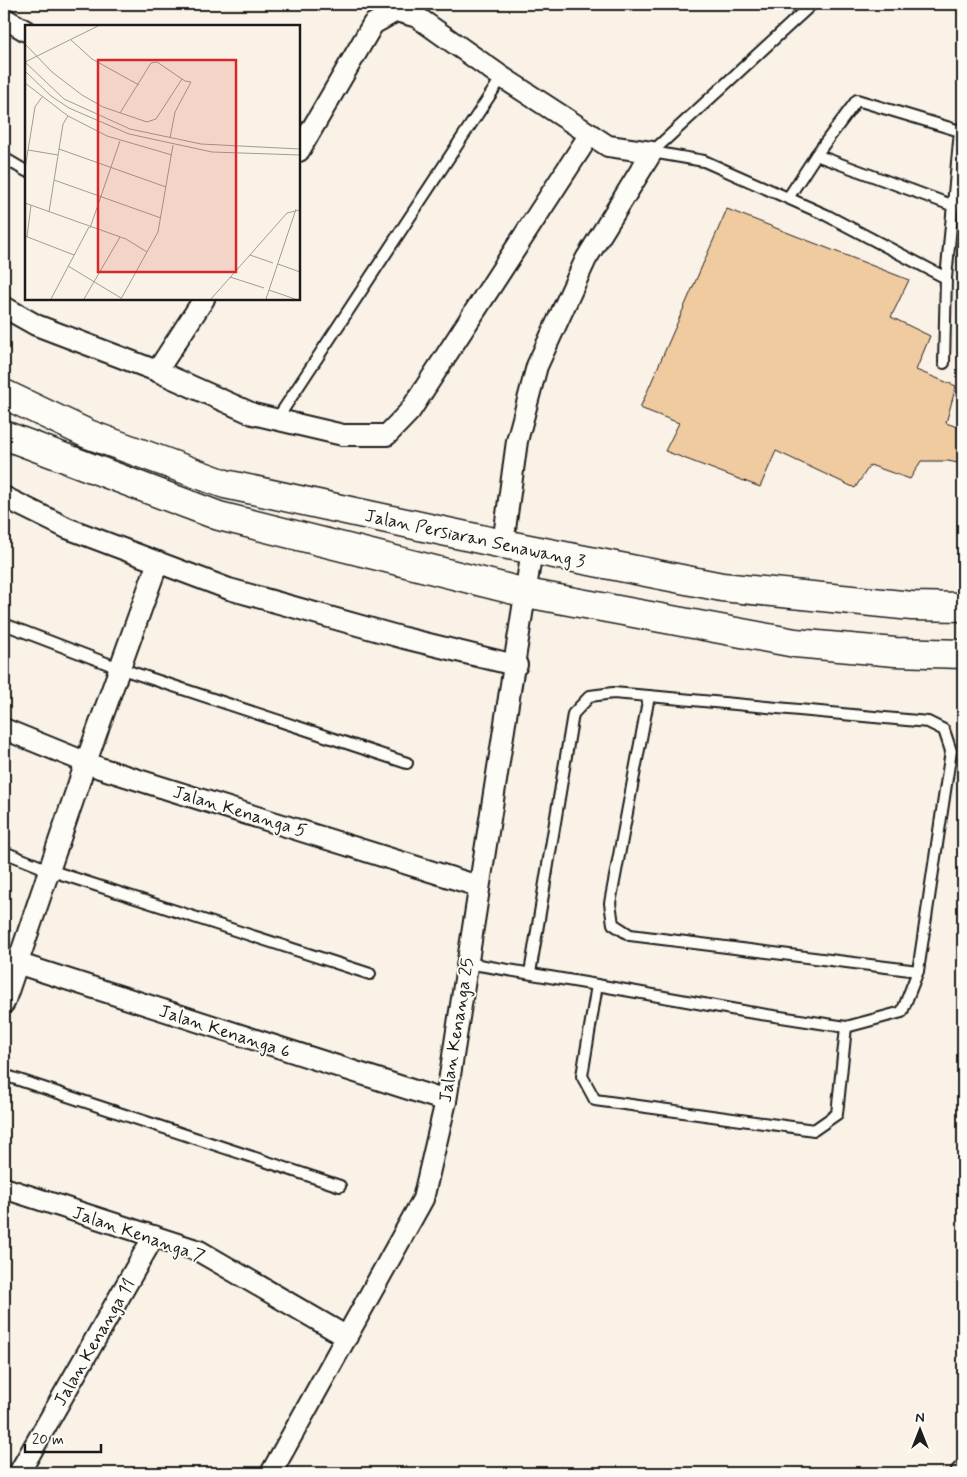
<svg xmlns="http://www.w3.org/2000/svg" width="967" height="1477" font-family="Mynerve,sans-serif">
<style>
.building{fill:#f0cba0;stroke:#1c1c1c}
.lines{fill:none;stroke-linecap:round;stroke-linejoin:round}
.lane-casing{stroke:#1c1c1c;stroke-width:14}
.street-casing{stroke:#1c1c1c;stroke-width:24}
.secondary-casing{stroke:#1c1c1c;stroke-width:31}
.lane{stroke:#fdfcf7;stroke-width:10}
.street{stroke:#fdfcf7;stroke-width:20}
.secondary{stroke:#fdfcf7;stroke-width:28}
.labels{text-anchor:middle;stroke-width:4;stroke-linejoin:round;paint-order:stroke}
.street-label{font-size:18px;fill:#1c1c1c;stroke:#fdfcf7}
.inset-road{fill:none;stroke:#a19c95;stroke-width:1}
.view{fill:#d62828;fill-opacity:0.15;stroke:#d62828;stroke-width:2.5}
.inset-edge{fill:none;stroke:#1c1c1c;stroke-width:2.5}
</style>
<rect width="100%" height="100%" fill="#faf2e6"/>
<filter id="ink" filterUnits="userSpaceOnUse"><feTurbulence type="fractalNoise" baseFrequency=".02" numOctaves="2"/><feDisplacementMap in="SourceGraphic" scale="10" xChannelSelector="R" yChannelSelector="G"/><feConvolveMatrix kernelMatrix="1 2 1 2 8 2 1 2 1" color-interpolation-filters="sRGB"/></filter>
<g filter="url(#ink)">
<!-- building -->
<path class="building" d="M727 209 909 280 891 317 930 336 916 370 956 386 946 423 963 429V464L948 461H921L910 479 870 465 855 488 776 451 760 487 665 451 679 423 640 408Z"/>
<g class="lines">
<defs>
<g id="lane">
<path d="M652 152 704 161 826 215 946 278 944 363"/>
<path d="M652 152 812 4"/>
<path d="M816 155 954 206"/>
<path d="M4 158 26 171"/>
<path d="M788 198 816 155 857 100 960 131 946 278"/>
<path d="M277 419 502 77"/>
<path d="M4 624 119 668 407 763"/>
<path d="M649 696 610 903 613 924 630 935 918 971"/>
<path d="M4 852 49 870 370 974"/>
<path d="M467 963 597 985 582 1076 595 1100 814 1130 837 1114 846 1027"/>
<path d="M530 973 573 714 590 696 613 693 649 696 928 722 944 730 951 751 918 971 902 1012 846 1027 748 1012 597 985"/>
<path d="M4 1075 340 1186"/>
</g>
<g id="street">
<path d="M4 18 26 31"/>
<path d="M299 151 373 24 396 11 417 17 502 77 608 146 652 152 586 259 537 366 517 441 503 544"/>
<path d="M4 307 36 325 157 371 253 414 343 435H387L410 411 590 134"/>
<path d="M157 371 204 299"/>
<path d="M4 497 67 528 229 589 404 638 515 665H517"/>
<path d="M4 729 100 768 478 886"/>
<path d="M4 959 446 1101"/>
<path d="M4 1003 86 762 158 562"/>
<path d="M4 1188 199 1251 347 1337"/>
<path d="M19 1473 154 1236"/>
<path d="M271 1473 423 1199 446 1101 532 550"/>
<path d="M961 1473 963 1471"/>
</g>
<g id="secondary">
<path d="M4 394 88 434 225 484 503 544 722 587 912 606 963 607"/>
<path d="M4 435 219 516 526 593 795 643 895 652 963 654"/>
</g>
</defs>
<!-- lane casing -->
<use href="#lane" class="lane-casing"/>
<!-- street casing -->
<use href="#street" class="street-casing"/>
<!-- secondary casing -->
<use href="#secondary" class="secondary-casing"/>
<!-- lane -->
<use href="#lane" class="lane"/>
<!-- street -->
<use href="#street" class="street"/>
<!-- secondary -->
<use href="#secondary" class="secondary"/>
</g>
</g>
<g class="labels">
<!-- street labels -->
<g class="street-label">
<text transform="translate(475 538) rotate(12)" y="6">Jalan Persiaran Senawang 3</text>
<text transform="translate(240 811) rotate(17)" y="6">Jalan Kenanga 5</text>
<text transform="translate(456 1030) rotate(-81)" y="6">Jalan Kenanga 25</text>
<text transform="translate(225 1031) rotate(18)" y="6">Jalan Kenanga 6</text>
<text transform="translate(139 1234) rotate(19)" y="6">Jalan Kenanga 7</text>
<text transform="translate(94 1342) rotate(-60)" y="6">Jalan Kenanga 11</text>
</g>
</g>
<!-- overview -->
<g transform="translate(25 25)">
<rect width="275" height="275" fill="#faf2e6"/>
<path class="inset-road" d="M46 15 67 34 114 60M0 19 27 47 57 70 78 82 122 97 131 94 157 54M0 37 39 74 105 104 176 119 275 124M0 37 73 1M0 46 26 71 44 83 104 109 187 127 275 130M0 58 43 91 82 111 147 130M95 88 126 38 132 37 160 56 166 57 150 87 145 113M34 124 141 162M3 125 33 130M0 144 10 82 17 72M29 155 136 193M0 178 101 214 122 227M24 187 38 99 43 91M65 203 95 116M0 211 49 230M2 212 6 180M225 230 248 238M253 239 275 247M43 241 96 273M205 252 239 263M244 265 270 274M26 274 64 202M59 274 95 212M96 274 133 207 148 120M186 274 262 188 275 185M241 274 271 184"/>
<path class="view" d="M73 35H211V247H73Z"/>
<rect width="275" height="275" class="inset-edge"/>
</g>
<!-- margin -->
<rect width="967" height="1477" fill="none" stroke="#fdfcf7" stroke-width="20"/>
<rect x="10" y="10" width="947" height="1457" fill="none" stroke="#1c1c1c" stroke-width="2" filter="url(#ink)"/>
<!-- north arrow -->
<g transform="translate(920 1430)" stroke="#fdfcf7" stroke-width="4" paint-order="stroke">
<path d="M0-4L9 19L0 12L-9 19Z" fill="#1c1c1c"/>
<text y="-8" font-size="14" font-weight="bold" text-anchor="middle" fill="#1c1c1c">N</text>
</g>
<!-- scale -->
<path d="M25 1444v8h76v-8" fill="none" stroke="#1c1c1c" stroke-width="2.5"/>
<text x="32" y="1444" font-size="15" fill="#1c1c1c" stroke="#fdfcf7" stroke-width="4" paint-order="stroke">20 m</text>
</svg>
